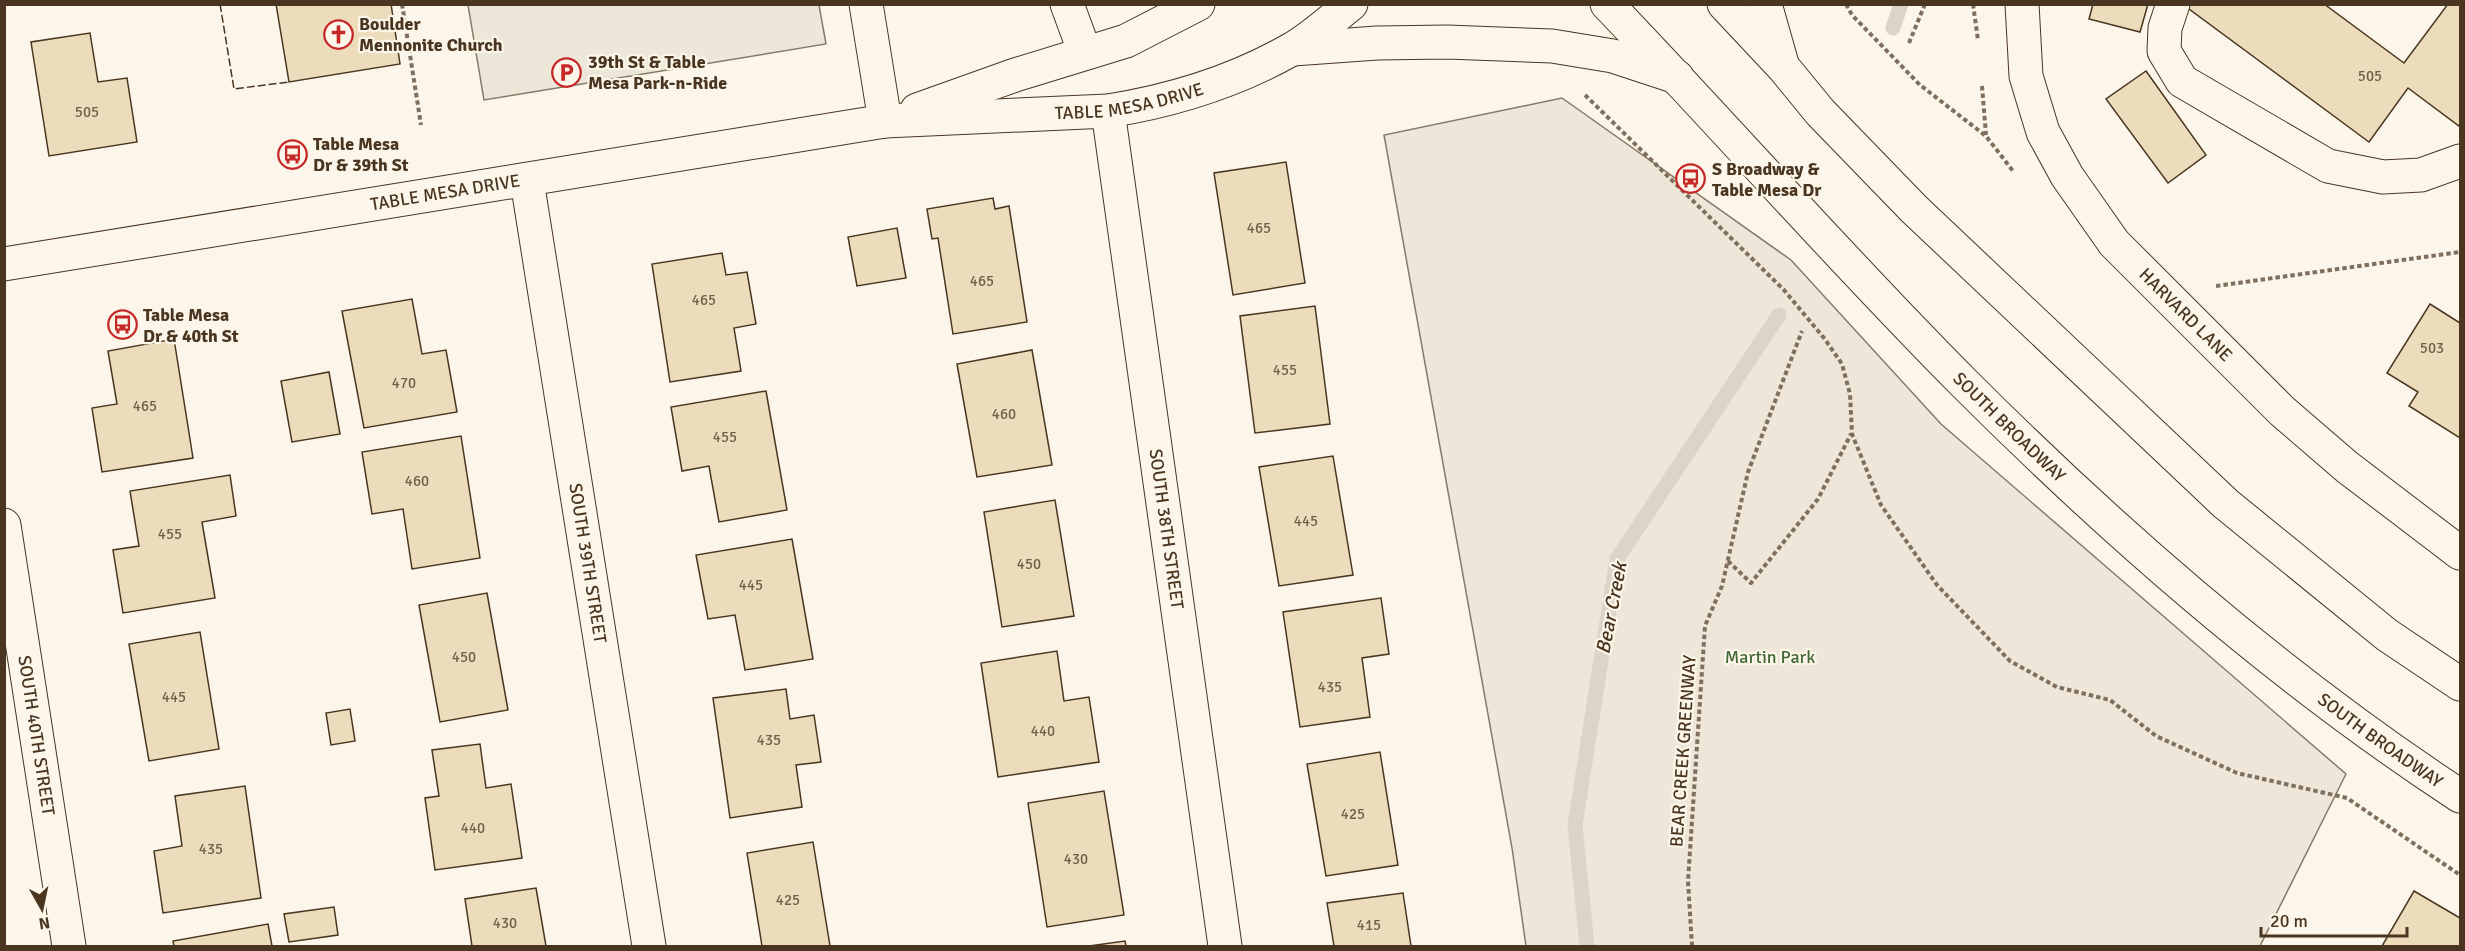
<svg xmlns="http://www.w3.org/2000/svg" width="2465" height="951" font-family="Signika,sans-serif">
<style>
.green{fill:#ede6d9;stroke:#887966;stroke-width:1.5}
.parking{fill:#ede7d9;stroke:#887966;stroke-width:1.5}
.lines{fill:none;stroke-linecap:round;stroke-linejoin:round}
.stream{stroke:#dcd4c6;stroke-width:15}
.building{fill:#ecdcbc;stroke:#4a3520;stroke-width:1.5}
.minor-casing{stroke:#4a3520;stroke-width:35}
.major-casing{stroke:#4a3520;stroke-width:35}
.highway-casing{stroke:#4a3520;stroke-width:35}
.path{stroke:#7f6f5c;stroke-width:4;stroke-dasharray:4.5 3;stroke-linecap:butt}
.minor{stroke:#fbf6e9;stroke-width:33}
.major{stroke:#fbf6e9;stroke-width:33}
.highway{stroke:#fbf6e9;stroke-width:33}
.fence{stroke:#4a3520;stroke-width:1.5;stroke-dasharray:8 3;stroke-linecap:butt}
.labels{text-anchor:middle;stroke-width:4.5;stroke-linejoin:round;paint-order:stroke}
.number-label{font-size:15px;fill:#725f47}
.poi-label{font-size:18px;font-weight:bold;fill:#4a3520;stroke:#fbf6e9;text-anchor:start}
.street-label{font-size:18px;fill:#4a3520;stroke:#fbf6e9}
.park-label{font-size:18px;fill:#436837;stroke:#fbf6e9}
.water-label{font-size:20px;font-style:italic;fill:#4a3520;stroke:#fbf6e9}
</style>
<rect width="100%" height="100%" fill="#fbf6e9"/>
<!-- green -->
<path class="green" d="M1562 98 1791 260 1941 424 2346 774 2260 946H1526L1512 848 1384 135Z"/>
<!-- parking -->
<path class="parking" d="M468 5H819L826 44 484 100Z"/>
<g class="lines">
<!-- stream -->
<g class="stream">
<path d="M1893 28 1901 4"/>
<path d="M1587 946 1575 825 1617 559 1779 315"/>
</g>
</g>
<!-- building -->
<g class="building">
<path d="M276 4H391L400 64 289 82Z"/>
<path d="M2093 4H2148L2140 32 2089 19Z"/>
<path d="M2186 4H2324L2404 63 2448 4H2460V124L2459 126 2408 88 2369 142 2185 6Z"/>
<path d="M90 33 98 82 127 78 137 142 49 156 31 42Z"/>
<path d="M2146 71 2206 155 2168 183 2106 99Z"/>
<path d="M1286 162 1305 283 1233 295 1214 173Z"/>
<path d="M993 198 995 209 1009 206 1027 322 953 334 938 238 932 239 927 209Z"/>
<path d="M897 228 906 278 857 286 848 237Z"/>
<path d="M722 253 726 275 747 272 756 324 734 328 741 371 670 382 652 264Z"/>
<path d="M412 299 422 354 446 350 457 412 364 428 342 311Z"/>
<path d="M2430 304 2460 323V438L2409 406 2418 392 2387 373Z"/>
<path d="M1315 306 1330 424 1255 433 1240 316Z"/>
<path d="M174 339 193 458 102 472 92 408 117 404 108 351Z"/>
<path d="M1032 350 1052 465 977 477 957 364Z"/>
<path d="M329 372 340 434 292 442 281 381Z"/>
<path d="M766 391 787 510 719 522 709 466 682 471 671 407Z"/>
<path d="M461 436 480 558 412 569 403 509 372 514 362 452Z"/>
<path d="M1333 456 1353 575 1279 586 1259 467Z"/>
<path d="M230 475 236 516 202 522 215 598 123 613 113 550 139 546 130 491Z"/>
<path d="M1055 500 1074 616 1002 627 984 512Z"/>
<path d="M792 539 813 659 745 670 735 615 708 619 696 555Z"/>
<path d="M487 593 508 710 440 722 419 605Z"/>
<path d="M1381 598 1389 654 1362 658 1370 717 1300 727 1283 612Z"/>
<path d="M200 632 219 749 149 761 129 644Z"/>
<path d="M1057 651 1064 701 1089 697 1099 762 998 777 981 663Z"/>
<path d="M786 689 790 719 814 715 821 762 796 765 802 807 730 818 713 698Z"/>
<path d="M350 709 355 741 331 745 326 713Z"/>
<path d="M480 744 486 788 511 784 522 858 435 870 425 798 439 796 432 750Z"/>
<path d="M1380 752 1398 865 1326 876 1307 764Z"/>
<path d="M245 786 261 898 163 913 154 851 182 846 175 796Z"/>
<path d="M1104 791 1124 915 1047 927 1028 803Z"/>
<path d="M813 842 830 946H762L747 853Z"/>
<path d="M536 888 546 946H472L465 899Z"/>
<path d="M2414 891 2460 918V946H2382Z"/>
<path d="M1403 893 1411 946H1334L1327 903Z"/>
<path d="M334 907 338 935 289 942 284 914Z"/>
<path d="M268 924 272 946H174L173 941Z"/>
<path d="M1125 941 1126 946H1089Z"/>
</g>
<g class="lines">
<defs>
<g id="minor">
<path d="M866 4 885 121"/>
<path d="M1067 4 1085 53"/>
<path id="s1" d="M2022 4 2026 76 2043 132 2067 176 2114 243 2282 411 2347 467 2460 553"/>
<path d="M2173 4 2165 28 2164 51 2182 81 2328 166 2383 177 2421 175 2460 161"/>
<path id="s2" d="M1108 111 1225 946"/>
<path id="s3" d="M527 181 649 946"/>
<path id="s4" d="M4 525 69 946"/>
</g>
<g id="major">
<path id="s5" d="M1607 4C1728 130 1842 261 1965 384 2115 534 2283 680 2460 796"/>
<path d="M1724 4 1784 68 1820 112 1914 209 2226 504 2387 635 2460 684"/>
<path d="M1765 4 1782 64"/>
</g>
<g id="highway">
<path d="M1293 49 1377 43 1447 42 1552 46 1613 56 1677 77"/>
<path d="M917 110 1015 75 1126 41 1198 4"/>
<path id="s6" d="M4 264 885 121 1108 111C1171 101 1236 81 1292 49 1313 37 1332 19 1351 4"/>
</g>
</defs>
<!-- minor casing -->
<use href="#minor" class="minor-casing"/>
<!-- major casing -->
<use href="#major" class="major-casing"/>
<!-- highway casing -->
<use href="#highway" class="highway-casing"/>
<!-- path -->
<g class="path">
<path d="M402 4 421 125"/>
<path d="M1846 4 1852 15 1920 85 1986 136 2013 171"/>
<path d="M1973 4 1978 40"/>
<path d="M1909 43 1925 4"/>
<path d="M1982 86 1986 135"/>
<path d="M1585 95 1784 290 1824 338 1842 364 1850 394 1852 434 1881 505 1937 585 2010 661 2057 687 2110 700 2156 736 2237 773 2347 798 2460 875"/>
<path d="M2216 286 2460 252"/>
<path d="M1728 561 1751 583 1818 499 1851 434"/>
<path d="M1692 946 1688 881 1705 626 1722 586 1748 472 1802 331"/>
</g>
<!-- minor -->
<use href="#minor" class="minor"/>
<!-- major -->
<use href="#major" class="major"/>
<!-- highway -->
<use href="#highway" class="highway"/>
<!-- fence -->
<path class="fence" d="M220 4 234 89 289 82"/>
</g>
<!-- icons -->
<defs>
<symbol id="church-ring" viewBox="-11 -11 22 22"><circle r="9.5" fill="#fbf6e9" stroke="#c62828" stroke-width="1.5"/><path d="M-1.2-6h2.4v3.5h3.3v2.4h-3.3V6h-2.4V-.1h-3.3v-2.4h3.3Z" fill="#c62828"/></symbol>
<symbol id="parking-ring" viewBox="-11 -11 22 22"><circle r="9.5" fill="#fbf6e9" stroke="#c62828" stroke-width="1.5"/><path d="M-3.5-5.5H1a3.5 3.5 0 0 1 0 7H-1V5.5H-3.5ZM-1-3.4V-.6H.8a1.4 1.4 0 0 0 0-2.8Z" fill="#c62828"/></symbol>
<symbol id="bus-ring" viewBox="-11 -11 22 22"><circle r="9.5" fill="#fbf6e9" stroke="#c62828" stroke-width="1.5"/><path d="M-5-6H5V4H4V6H2V4H-2V6H-4V4H-5ZM-3.5-4V0h7V-4ZM-3.5 1.2v1.5H-2V1.2ZM2 1.2v1.5H3.5V1.2Z" fill="#c62828"/></symbol>
</defs>
<g fill-rule="evenodd">
<use href="#church-ring" x="322" y="18" width="33" height="33"/>
<use href="#parking-ring" x="550" y="56" width="33" height="33"/>
<use href="#bus-ring" x="276" y="138" width="33" height="33"/>
<use href="#bus-ring" x="1674" y="162" width="33" height="33"/>
<use href="#bus-ring" x="106" y="308" width="33" height="33"/>
</g>
<g class="labels">
<!-- number labels -->
<g class="number-label">
<text x="2370" y="81">505</text>
<text x="87" y="117">505</text>
<text x="1259" y="233">465</text>
<text x="982" y="286">465</text>
<text x="704" y="305">465</text>
<text x="2432" y="353">503</text>
<text x="1285" y="375">455</text>
<text x="404" y="388">470</text>
<text x="145" y="411">465</text>
<text x="1004" y="419">460</text>
<text x="725" y="442">455</text>
<text x="417" y="486">460</text>
<text x="1306" y="526">445</text>
<text x="170" y="539">455</text>
<text x="1029" y="569">450</text>
<text x="751" y="590">445</text>
<text x="464" y="662">450</text>
<text x="1330" y="692">435</text>
<text x="174" y="702">445</text>
<text x="1043" y="736">440</text>
<text x="769" y="745">435</text>
<text x="1353" y="819">425</text>
<text x="473" y="833">440</text>
<text x="211" y="854">435</text>
<text x="1076" y="864">430</text>
<text x="788" y="905">425</text>
<text x="505" y="928">430</text>
<text x="1369" y="930">415</text>
</g>
<!-- poi labels -->
<g class="poi-label">
<text x="359" y="30">Boulder<tspan x="359" dy="21">Mennonite Church</tspan></text>
<text x="588" y="68">39th St &amp; Table<tspan x="588" dy="21">Mesa Park-n-Ride</tspan></text>
<text x="313" y="150">Table Mesa<tspan x="313" dy="21">Dr &amp; 39th St</tspan></text>
<text x="1712" y="175">S Broadway &amp;<tspan x="1712" dy="21">Table Mesa Dr</tspan></text>
<text x="143" y="321">Table Mesa<tspan x="143" dy="21">Dr &amp; 40th St</tspan></text>
</g>
<!-- street labels -->
<g class="street-label">
<text dy="6" stroke="none"><textPath href="#s6" startOffset="1138">TABLE MESA DRIVE</textPath></text>
<text dy="6" stroke="none"><textPath href="#s6" startOffset="447">TABLE MESA DRIVE</textPath></text>
<text dy="6" stroke="none"><textPath href="#s1" startOffset="364">HARVARD LANE</textPath></text>
<text dy="6" stroke="none"><textPath href="#s5" startOffset="584">SOUTH BROADWAY</textPath></text>
<text dy="6" stroke="none"><textPath href="#s2" startOffset="422">SOUTH 38TH STREET</textPath></text>
<text dy="6" stroke="none"><textPath href="#s3" startOffset="387">SOUTH 39TH STREET</textPath></text>
<text dy="6" stroke="none"><textPath href="#s4" startOffset="213">SOUTH 40TH STREET</textPath></text>
<text dy="6" stroke="none"><textPath href="#s5" startOffset="1070">SOUTH BROADWAY</textPath></text>
<text transform="translate(1683 751) rotate(-86)" y="6">BEAR CREEK GREENWAY</text>
</g>
<!-- park labels -->
<g class="park-label">
<text x="1770" y="663">Martin Park</text>
</g>
<!-- water labels -->
<g class="water-label">
<text transform="translate(1611 608) rotate(-79)" y="7">Bear Creek</text>
</g>
</g>
<!-- border -->
<rect width="2465" height="951" fill="none" stroke="#4a3520" stroke-width="12"/>
<!-- north arrow -->
<g transform="translate(42 909) rotate(171)" stroke="#fbf6e9" stroke-width="4.5" paint-order="stroke">
<path d="M0-4.5L10 22L0 15L-10 22Z" fill="#4a3520"/>
<text y="-9" font-size="16" font-weight="bold" text-anchor="middle" fill="#4a3520">N</text>
</g>
<!-- scale -->
<path d="M2261 927v9h146v-9" fill="none" stroke="#4a3520" stroke-width="3"/>
<text x="2270" y="927" font-size="18" fill="#4a3520" stroke="#fbf6e9" stroke-width="4.5" paint-order="stroke">20 m</text>
</svg>
